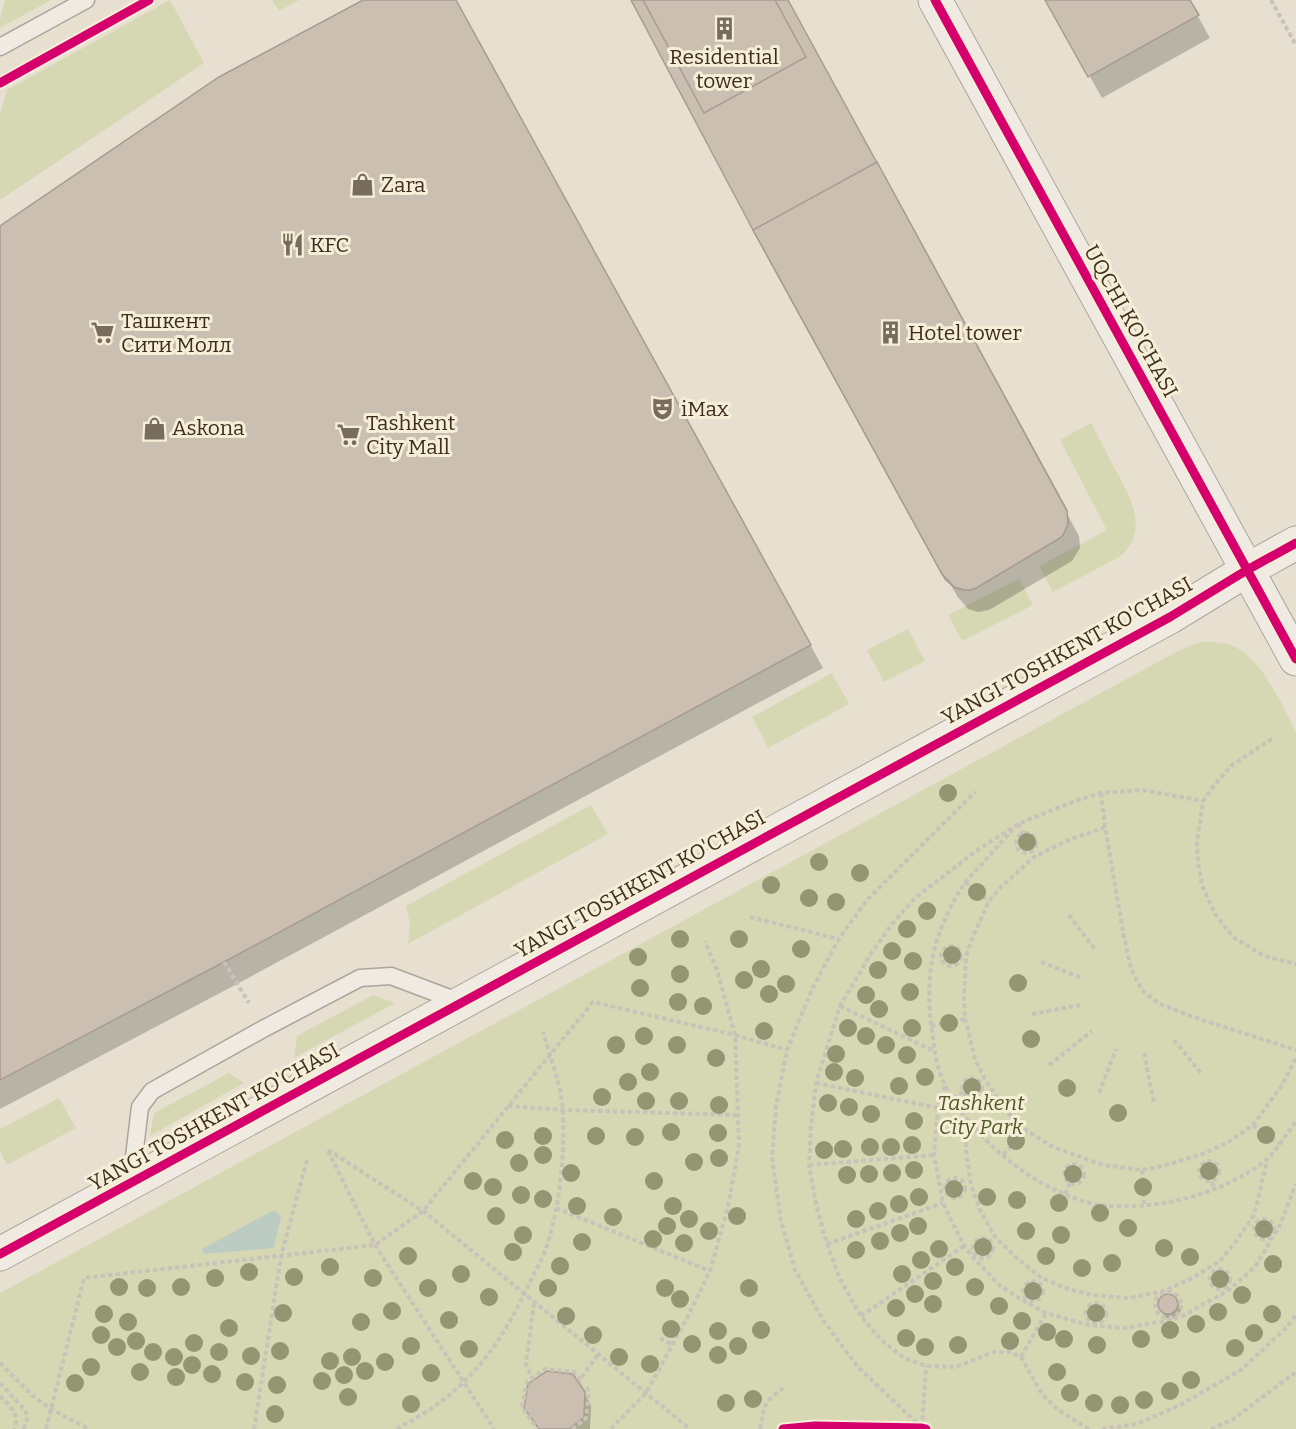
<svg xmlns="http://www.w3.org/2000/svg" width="1296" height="1429" font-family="Bitter,serif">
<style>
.green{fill:#d6d7b3}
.water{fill:#bcccc2}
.shadow{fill:#0003}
.building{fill:#cbbfb2;stroke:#a89c90;stroke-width:1.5}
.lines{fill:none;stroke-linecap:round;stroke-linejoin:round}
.lane-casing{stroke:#ada599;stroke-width:19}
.street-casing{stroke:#ada599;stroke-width:35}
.path{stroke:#c8c2b9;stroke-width:4;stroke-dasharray:4.5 3;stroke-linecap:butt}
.lane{stroke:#efebe3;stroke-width:16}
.street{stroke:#efebe3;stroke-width:33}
.cycleway-casing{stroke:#f7eed8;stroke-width:13}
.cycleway{stroke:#d6006c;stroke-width:9}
.tree{fill:#929673}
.labels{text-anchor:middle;stroke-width:6;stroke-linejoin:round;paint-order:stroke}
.poi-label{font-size:21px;fill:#3d2e20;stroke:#f7eed8;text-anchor:start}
.street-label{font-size:21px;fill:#3d2e20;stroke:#f7eed8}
.park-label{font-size:21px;font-style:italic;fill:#4d5a26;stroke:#f7eed8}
</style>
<rect width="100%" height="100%" fill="#e7e0d1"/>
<!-- green -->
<g class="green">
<path d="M5 0H51L0 28V20Z"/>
<path d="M170 0 204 63 0 200V114L7 90Z"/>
<path d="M272 0H299L279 11Z"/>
<path d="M1091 423C1099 438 1107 454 1115 469 1130 497 1151 531 1119 557L1053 592 1039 566 1107 530 1060 440Z"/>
<path d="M1019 579 1033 605 962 641 948 615Z"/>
<path d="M908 629 925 661 884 682 867 650Z"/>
<path d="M1203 642C1211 642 1220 642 1227 644 1260 652 1281 704 1296 732V1429H0V1293L1178 651 1191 645Z"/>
<path d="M832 673 849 704 768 748 752 717Z"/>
<path d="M591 805 608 834 408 944 410 924 406 906Z"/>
<path d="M373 995 395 1003 294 1058 297 1036Z"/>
<path d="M229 1073 244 1083 150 1136 154 1113Z"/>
<path d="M59 1098 76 1128 7 1165 0 1151V1129Z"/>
</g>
<!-- water -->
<path class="water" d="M272 1211H276L281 1217 274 1248 204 1254 202 1249Z"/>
<!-- shadow -->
<g class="shadow">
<path d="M366 0H455L823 668 237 984 0 1109V228Z"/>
<path d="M633 0H787L1079 536 1080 548 1072 561 989 610 978 612 968 609 957 596Z"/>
<path d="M1047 0H1189L1210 38 1102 98Z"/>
<path d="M1165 1296H1170L1175 1299 1178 1305 1181 1310 1179 1315 1175 1319H1170L1165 1317 1159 1305 1160 1300Z"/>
<path d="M584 1393 591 1405 590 1429H539Z"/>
</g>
<!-- building -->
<g class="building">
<path d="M363 0H456L811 645 224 962 0 1080V226L219 77Z"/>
<path d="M631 0H788L1064 505 1067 511 1068 524 1063 535 1060 538 976 588 970 590 959 589 954 587 945 579 753 230Z"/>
<path d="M643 0H775L806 57 704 113Z"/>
<path d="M1045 0H1190L1199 15 1088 77Z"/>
<path d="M877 162 1067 511 1068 524 1063 535 1060 538 976 588 970 590H964L954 587 942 574 753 230Z"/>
<circle cx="1168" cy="1304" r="10"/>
<path d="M547 1371 573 1374 585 1392 584 1417 569 1429H539L524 1408 528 1384Z"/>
</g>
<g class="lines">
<defs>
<g id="lane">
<path d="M0 47 86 0"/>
<path d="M131 1182 140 1107 152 1091 263 1029 360 978 391 976 460 1002"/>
</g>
<g id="street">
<path d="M935 0 1296 659"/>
<path d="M0 1254 1170 617 1247 570 1296 543"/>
</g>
</defs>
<!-- lane casing -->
<use href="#lane" class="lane-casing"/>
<!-- street casing -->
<use href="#street" class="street-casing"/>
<!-- path -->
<g class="path">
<path d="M1271 0 1296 45"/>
<path d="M0 83 149 0"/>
<path d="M1272 739 1232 765 1212 788 1203 801 1197 842 1198 863 1202 885 1215 914 1233 937 1264 956 1296 964"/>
<path d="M1101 793 1105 827 1124 937 1131 969 1142 990 1158 1003 1193 1017 1296 1050"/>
<path d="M1018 824 1025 838"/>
<path d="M1105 827 1066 841 1034 857 1000 888 989 901 972 939 966 957 964 998 965 1019 976 1062 985 1079 1006 1111 1026 1130 1053 1147 1103 1165 1142 1170 1163 1166 1203 1154 1228 1142 1253 1125 1282 1085 1296 1058"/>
<path d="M1013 829C1002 841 991 854 980 866 975 872 969 877 965 883 958 893 952 904 947 915 929 951 926 991 932 1030 934 1049 937 1070 946 1087 972 1139 1043 1197 1101 1205 1156 1211 1221 1195 1265 1161 1275 1153 1287 1133 1296 1122"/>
<circle cx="1026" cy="843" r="10"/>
<circle cx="1027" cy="843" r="4.5"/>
<path d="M965 882 989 901"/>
<path d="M1069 915 1096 951"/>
<path d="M750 917 839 939"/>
<circle cx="951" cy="956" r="10"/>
<circle cx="951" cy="955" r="4.5"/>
<path d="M224 962 249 1003"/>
<path d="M1041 962 1082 978"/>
<path d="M840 1006 934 1051"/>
<path d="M1032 1014 1080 1005"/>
<path d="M931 1026 965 1019"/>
<path d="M1174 1040 1201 1073"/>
<path d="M1144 1053 1154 1103"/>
<path d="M1049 1065 1092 1031"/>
<circle cx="972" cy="1088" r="10"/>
<circle cx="972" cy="1087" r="4.5"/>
<path d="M816 1083 938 1108"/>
<path d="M945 1086 938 1108 934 1155 943 1203 964 1246 973 1257 999 1285 1027 1303 1046 1313 1088 1325 1125 1328 1171 1320 1184 1315 1229 1290 1255 1267 1280 1225 1296 1184"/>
<path d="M1099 1093 1116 1049"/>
<path d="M953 1098 968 1089"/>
<path d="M508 1106 563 1110 738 1115"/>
<path d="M967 1120 966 1150 971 1185 980 1210 995 1237 1017 1258 1040 1277 1065 1288 1092 1295 1129 1298 1164 1291 1192 1278 1220 1261 1236 1241 1254 1215 1267 1161"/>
<path d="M1253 1125 1279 1144"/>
<path d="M328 1150 423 1211 690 1429"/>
<path d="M328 1151 375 1245 494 1429"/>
<path d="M1003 1155 1026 1130"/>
<circle cx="1209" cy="1171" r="10"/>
<circle cx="1074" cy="1174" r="10"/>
<path d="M809 1165 934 1155"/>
<circle cx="1209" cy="1171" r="4.5"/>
<circle cx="1073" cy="1174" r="4.5"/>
<path d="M1142 1170 1144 1204"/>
<path d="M1210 1175 1214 1190"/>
<circle cx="955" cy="1188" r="10"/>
<circle cx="955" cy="1188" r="4.5"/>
<path d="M1065 1194 1072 1178"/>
<path d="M556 1208 710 1271"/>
<circle cx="1264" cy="1229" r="10"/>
<circle cx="1264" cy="1229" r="4.5"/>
<circle cx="983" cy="1248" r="10"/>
<circle cx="983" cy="1247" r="4.5"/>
<path d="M827 1244 943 1203"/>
<circle cx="1220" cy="1279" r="10"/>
<circle cx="1220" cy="1279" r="4.5"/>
<circle cx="1033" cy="1291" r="10"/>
<circle cx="1033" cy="1291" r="4.5"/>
<circle cx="1168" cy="1305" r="13"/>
<circle cx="1096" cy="1313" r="10"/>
<path d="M534 1303 526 1364 532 1378 545 1369 574 1372 580 1380 598 1354"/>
<circle cx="1096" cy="1313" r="4.5"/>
<path d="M861 1316 964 1246"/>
<path d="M660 1338 672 1345"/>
<path d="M1021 1357 1046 1313"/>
<path d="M0 1363 33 1396 51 1409 89 1429"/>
<path d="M534 1380 532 1378 527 1382 522 1407 537 1429"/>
<path d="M0 1383 23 1408 28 1416 24 1429"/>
<path d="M0 1396C9 1405 21 1415 14 1429"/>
<path d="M922 1427 926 1366"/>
<path d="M922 1428 857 1366 823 1320 795 1270 781 1221 772 1158 776 1106 787 1050 813 987 839 939 867 900 975 792"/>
<path d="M46 1429 84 1278 375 1245 423 1211 593 1002 735 1035 787 1050"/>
<path d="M254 1429 281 1256 307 1160"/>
<path d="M397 1429C417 1417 440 1405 457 1388 492 1357 514 1317 533 1276 538 1265 545 1254 548 1242 560 1205 565 1150 563 1111 561 1084 550 1057 543 1032"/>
<path d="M572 1429 586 1418 589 1391 585 1385"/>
<path d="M611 1429 646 1393 687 1318 710 1271 728 1207 739 1145 735 1035 717 970 705 941"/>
<path d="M760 1429C765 1402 764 1403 786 1386"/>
<path d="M1089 1429 1058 1410 1042 1394 1021 1357 1010 1352H994L956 1367 926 1366 904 1358 880 1339 861 1316 840 1279 827 1244 816 1204 809 1165 811 1127 816 1083 840 1006 870 955 892 924 915 898 976 851 1018 824 1075 801 1101 793 1142 790 1203 801"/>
<path d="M1102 1429 1137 1424 1180 1405 1241 1370 1287 1327 1296 1315"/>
<path d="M1211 1429 1232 1420 1296 1372"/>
</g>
<!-- lane -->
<use href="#lane" class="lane"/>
<!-- street -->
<use href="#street" class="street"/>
<defs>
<g id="cycleway">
<path d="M935 0 1296 659"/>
<path d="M0 83 149 0"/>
<path d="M0 1254 1170 617 1247 570 1296 543"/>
<path d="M783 1429 815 1426 922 1428 926 1429"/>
</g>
</defs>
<!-- cycleway casing -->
<use href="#cycleway" class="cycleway-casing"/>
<!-- cycleway -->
<use href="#cycleway" class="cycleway"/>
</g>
<!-- trees -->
<g class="tree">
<circle cx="948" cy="793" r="9"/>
<circle cx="1027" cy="842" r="9"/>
<circle cx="819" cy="862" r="9"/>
<circle cx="860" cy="873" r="9"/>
<circle cx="771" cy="885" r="9"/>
<circle cx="977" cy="892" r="9"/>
<circle cx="809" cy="898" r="9"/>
<circle cx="836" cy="902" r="9"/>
<circle cx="927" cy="911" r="9"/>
<circle cx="907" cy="929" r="9"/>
<circle cx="680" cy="939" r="9"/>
<circle cx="739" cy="939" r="9"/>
<circle cx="801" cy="949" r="9"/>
<circle cx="892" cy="951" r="9"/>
<circle cx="952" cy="955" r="9"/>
<circle cx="638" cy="957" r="9"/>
<circle cx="913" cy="961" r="9"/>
<circle cx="761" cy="969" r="9"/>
<circle cx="878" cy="970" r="9"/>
<circle cx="680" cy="974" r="9"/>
<circle cx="744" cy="980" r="9"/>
<circle cx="1018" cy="983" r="9"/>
<circle cx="786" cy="984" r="9"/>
<circle cx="640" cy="988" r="9"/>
<circle cx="910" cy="992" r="9"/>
<circle cx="769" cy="994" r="9"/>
<circle cx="866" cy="995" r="9"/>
<circle cx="678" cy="1002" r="9"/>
<circle cx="703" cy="1006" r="9"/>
<circle cx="879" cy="1009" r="9"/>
<circle cx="949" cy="1023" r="9"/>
<circle cx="848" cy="1028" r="9"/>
<circle cx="912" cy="1028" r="9"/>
<circle cx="764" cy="1031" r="9"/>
<circle cx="644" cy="1036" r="9"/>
<circle cx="866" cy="1036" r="9"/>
<circle cx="1031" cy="1039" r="9"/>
<circle cx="616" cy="1045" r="9"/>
<circle cx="677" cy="1045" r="9"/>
<circle cx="886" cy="1045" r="9"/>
<circle cx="836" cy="1054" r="9"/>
<circle cx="907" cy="1055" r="9"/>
<circle cx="716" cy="1058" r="9"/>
<circle cx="650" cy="1072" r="9"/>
<circle cx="834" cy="1072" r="9"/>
<circle cx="925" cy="1077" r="9"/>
<circle cx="855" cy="1078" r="9"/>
<circle cx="628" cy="1082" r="9"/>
<circle cx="899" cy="1086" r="9"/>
<circle cx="972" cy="1087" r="9"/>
<circle cx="1067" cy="1088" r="9"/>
<circle cx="602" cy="1097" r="9"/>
<circle cx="646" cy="1101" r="9"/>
<circle cx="679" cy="1101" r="9"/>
<circle cx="828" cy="1103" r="9"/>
<circle cx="719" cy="1105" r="9"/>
<circle cx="849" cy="1107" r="9"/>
<circle cx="1118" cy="1113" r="9"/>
<circle cx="871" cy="1114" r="9"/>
<circle cx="914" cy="1121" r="9"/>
<circle cx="671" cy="1132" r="9"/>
<circle cx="718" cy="1133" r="9"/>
<circle cx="1266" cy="1135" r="9"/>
<circle cx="543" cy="1136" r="9"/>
<circle cx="596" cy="1136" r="9"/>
<circle cx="635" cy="1137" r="9"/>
<circle cx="505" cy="1140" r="9"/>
<circle cx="1016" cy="1141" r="9"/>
<circle cx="912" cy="1145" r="9"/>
<circle cx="870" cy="1147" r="9"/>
<circle cx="891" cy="1147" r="9"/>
<circle cx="843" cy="1149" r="9"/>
<circle cx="824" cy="1150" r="9"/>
<circle cx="543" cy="1155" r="9"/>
<circle cx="719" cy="1158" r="9"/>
<circle cx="694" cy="1162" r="9"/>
<circle cx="519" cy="1163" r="9"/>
<circle cx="914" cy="1170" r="9"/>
<circle cx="1209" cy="1171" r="9"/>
<circle cx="571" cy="1173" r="9"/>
<circle cx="892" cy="1173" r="9"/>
<circle cx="869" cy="1174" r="9"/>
<circle cx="1073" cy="1174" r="9"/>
<circle cx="847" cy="1175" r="9"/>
<circle cx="473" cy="1181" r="9"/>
<circle cx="654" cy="1181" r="9"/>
<circle cx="493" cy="1187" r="9"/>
<circle cx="1143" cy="1187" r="9"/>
<circle cx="954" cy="1189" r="9"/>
<circle cx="521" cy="1195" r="9"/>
<circle cx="919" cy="1197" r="9"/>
<circle cx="987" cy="1197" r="9"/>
<circle cx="543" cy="1199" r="9"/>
<circle cx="1017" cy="1200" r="9"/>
<circle cx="1059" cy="1203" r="9"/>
<circle cx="899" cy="1204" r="9"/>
<circle cx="577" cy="1206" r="9"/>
<circle cx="673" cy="1206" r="9"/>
<circle cx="878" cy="1211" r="9"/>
<circle cx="1100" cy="1213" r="9"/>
<circle cx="496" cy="1216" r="9"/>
<circle cx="737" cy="1216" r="9"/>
<circle cx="613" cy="1217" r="9"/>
<circle cx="689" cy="1219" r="9"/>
<circle cx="856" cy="1219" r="9"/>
<circle cx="667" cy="1226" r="9"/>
<circle cx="918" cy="1226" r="9"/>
<circle cx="1128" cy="1228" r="9"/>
<circle cx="1264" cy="1229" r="9"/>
<circle cx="709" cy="1231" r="9"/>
<circle cx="1026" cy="1231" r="9"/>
<circle cx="900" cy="1233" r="9"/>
<circle cx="523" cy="1235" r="9"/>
<circle cx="1061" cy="1235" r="9"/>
<circle cx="653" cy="1239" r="9"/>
<circle cx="880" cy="1241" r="9"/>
<circle cx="582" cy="1242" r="9"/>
<circle cx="684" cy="1243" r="9"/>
<circle cx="983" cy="1247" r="9"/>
<circle cx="1164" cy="1248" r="9"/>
<circle cx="939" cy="1249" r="9"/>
<circle cx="856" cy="1250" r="9"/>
<circle cx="513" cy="1252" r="9"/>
<circle cx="408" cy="1256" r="9"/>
<circle cx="1046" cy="1256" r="9"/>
<circle cx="1190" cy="1257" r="9"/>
<circle cx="921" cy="1260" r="9"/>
<circle cx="1112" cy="1263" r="9"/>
<circle cx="1273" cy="1264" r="9"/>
<circle cx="560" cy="1266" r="9"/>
<circle cx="330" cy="1267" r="9"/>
<circle cx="955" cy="1267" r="9"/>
<circle cx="1082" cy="1268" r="9"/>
<circle cx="249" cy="1272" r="9"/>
<circle cx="461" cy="1274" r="9"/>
<circle cx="902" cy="1274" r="9"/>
<circle cx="294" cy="1277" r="9"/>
<circle cx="215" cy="1278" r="9"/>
<circle cx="373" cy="1278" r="9"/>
<circle cx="1220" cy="1279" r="9"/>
<circle cx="933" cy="1281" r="9"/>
<circle cx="119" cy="1287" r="9"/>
<circle cx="181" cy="1287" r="9"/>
<circle cx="975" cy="1287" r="9"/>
<circle cx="147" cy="1288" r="9"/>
<circle cx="428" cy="1288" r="9"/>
<circle cx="548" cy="1288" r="9"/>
<circle cx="665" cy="1288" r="9"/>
<circle cx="749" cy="1288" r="9"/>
<circle cx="1033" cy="1291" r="9"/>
<circle cx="915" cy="1294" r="9"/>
<circle cx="1242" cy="1295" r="9"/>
<circle cx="489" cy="1297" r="9"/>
<circle cx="680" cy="1299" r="9"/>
<circle cx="933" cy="1304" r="9"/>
<circle cx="999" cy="1306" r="9"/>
<circle cx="896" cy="1308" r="9"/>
<circle cx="392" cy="1311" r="9"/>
<circle cx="1218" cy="1312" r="9"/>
<circle cx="283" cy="1313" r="9"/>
<circle cx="1096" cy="1313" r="9"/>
<circle cx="104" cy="1314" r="9"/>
<circle cx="1272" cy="1314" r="9"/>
<circle cx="566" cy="1316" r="9"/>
<circle cx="449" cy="1320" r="9"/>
<circle cx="1022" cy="1321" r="9"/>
<circle cx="128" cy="1322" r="9"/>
<circle cx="361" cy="1322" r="9"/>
<circle cx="1196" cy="1324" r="9"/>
<circle cx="229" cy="1328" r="9"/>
<circle cx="671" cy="1329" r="9"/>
<circle cx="761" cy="1330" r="9"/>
<circle cx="1170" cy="1330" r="9"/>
<circle cx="718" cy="1331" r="9"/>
<circle cx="1047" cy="1332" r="9"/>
<circle cx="1254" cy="1333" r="9"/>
<circle cx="101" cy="1335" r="9"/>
<circle cx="593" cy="1335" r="9"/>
<circle cx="906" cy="1338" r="9"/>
<circle cx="1064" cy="1339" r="9"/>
<circle cx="1141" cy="1339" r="9"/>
<circle cx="136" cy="1341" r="9"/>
<circle cx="1010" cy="1341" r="9"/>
<circle cx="194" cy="1343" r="9"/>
<circle cx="692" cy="1344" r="9"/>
<circle cx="958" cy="1345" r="9"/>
<circle cx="1097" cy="1345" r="9"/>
<circle cx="411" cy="1346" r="9"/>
<circle cx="738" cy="1346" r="9"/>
<circle cx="117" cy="1347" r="9"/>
<circle cx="925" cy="1347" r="9"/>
<circle cx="1235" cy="1348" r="9"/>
<circle cx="469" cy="1349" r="9"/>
<circle cx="280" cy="1351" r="9"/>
<circle cx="153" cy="1352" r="9"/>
<circle cx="219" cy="1352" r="9"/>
<circle cx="718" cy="1355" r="9"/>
<circle cx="251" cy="1356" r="9"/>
<circle cx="174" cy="1357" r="9"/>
<circle cx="352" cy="1357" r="9"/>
<circle cx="619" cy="1357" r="9"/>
<circle cx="330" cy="1361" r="9"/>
<circle cx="385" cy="1362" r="9"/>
<circle cx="650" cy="1364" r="9"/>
<circle cx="192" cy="1365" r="9"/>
<circle cx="91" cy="1367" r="9"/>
<circle cx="365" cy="1371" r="9"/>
<circle cx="140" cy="1372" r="9"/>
<circle cx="1057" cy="1372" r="9"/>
<circle cx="431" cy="1373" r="9"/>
<circle cx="212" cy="1374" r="9"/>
<circle cx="344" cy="1375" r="9"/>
<circle cx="176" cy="1377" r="9"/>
<circle cx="1191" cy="1380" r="9"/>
<circle cx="322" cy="1381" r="9"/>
<circle cx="245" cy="1382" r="9"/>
<circle cx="75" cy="1383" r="9"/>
<circle cx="277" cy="1385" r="9"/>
<circle cx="1170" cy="1391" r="9"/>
<circle cx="1070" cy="1393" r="9"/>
<circle cx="348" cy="1397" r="9"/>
<circle cx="753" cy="1399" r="9"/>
<circle cx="1144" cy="1400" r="9"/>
<circle cx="726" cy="1403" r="9"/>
<circle cx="1094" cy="1403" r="9"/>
<circle cx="411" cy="1404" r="9"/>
<circle cx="1120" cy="1405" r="9"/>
<circle cx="275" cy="1414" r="9"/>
</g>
<!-- icons -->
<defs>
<symbol id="building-bare" viewBox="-9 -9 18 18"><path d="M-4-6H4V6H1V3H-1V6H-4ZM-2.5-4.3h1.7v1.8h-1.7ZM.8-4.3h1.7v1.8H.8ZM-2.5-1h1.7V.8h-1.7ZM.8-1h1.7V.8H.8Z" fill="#786c5e" stroke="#f7eed8" stroke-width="2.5" paint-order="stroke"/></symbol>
<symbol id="shop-bare" viewBox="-9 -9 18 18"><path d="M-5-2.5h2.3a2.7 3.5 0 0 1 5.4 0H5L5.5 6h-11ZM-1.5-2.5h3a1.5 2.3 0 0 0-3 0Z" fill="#786c5e" stroke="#f7eed8" stroke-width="2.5" paint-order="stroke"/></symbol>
<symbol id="restaurant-bare" viewBox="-9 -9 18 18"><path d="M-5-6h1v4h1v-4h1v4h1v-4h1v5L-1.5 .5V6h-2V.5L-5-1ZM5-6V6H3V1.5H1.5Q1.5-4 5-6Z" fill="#786c5e" stroke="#f7eed8" stroke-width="2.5" paint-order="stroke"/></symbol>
<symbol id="supermarket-bare" viewBox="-9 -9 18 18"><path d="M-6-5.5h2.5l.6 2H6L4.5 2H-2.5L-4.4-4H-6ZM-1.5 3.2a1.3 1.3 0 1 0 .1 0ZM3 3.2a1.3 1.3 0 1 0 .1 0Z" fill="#786c5e" stroke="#f7eed8" stroke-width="2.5" paint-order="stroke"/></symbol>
<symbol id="theatre-bare" viewBox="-9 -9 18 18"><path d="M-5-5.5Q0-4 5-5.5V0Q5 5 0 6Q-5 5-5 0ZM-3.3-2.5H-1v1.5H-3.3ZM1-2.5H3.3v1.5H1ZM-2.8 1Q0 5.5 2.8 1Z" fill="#786c5e" stroke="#f7eed8" stroke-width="2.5" paint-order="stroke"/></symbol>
</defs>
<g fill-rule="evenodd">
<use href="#building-bare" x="708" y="12" width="33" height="33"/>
<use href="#shop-bare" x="346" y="168" width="33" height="33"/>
<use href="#restaurant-bare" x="276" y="228" width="33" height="33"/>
<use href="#supermarket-bare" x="86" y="316" width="33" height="33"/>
<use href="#building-bare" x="874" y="316" width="33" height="33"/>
<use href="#theatre-bare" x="646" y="392" width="33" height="33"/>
<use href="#shop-bare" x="138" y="412" width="33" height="33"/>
<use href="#supermarket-bare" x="332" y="418" width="33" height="33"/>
</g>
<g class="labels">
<!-- poi labels -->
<g class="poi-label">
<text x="724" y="64" text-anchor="middle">Residential<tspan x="724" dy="24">tower</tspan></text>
<text x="381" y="192">Zara</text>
<text x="310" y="252">KFC</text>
<text x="121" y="328">Ташкент<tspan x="121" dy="24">Сити Молл</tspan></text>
<text x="908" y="340">Hotel tower</text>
<text x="681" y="416">iMax</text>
<text x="366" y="430">Tashkent<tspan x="366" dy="24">City Mall</tspan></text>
<text x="172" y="435">Askona</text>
</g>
<!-- street labels -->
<g class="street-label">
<text transform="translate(1131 321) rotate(61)" y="7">UQCHI KO'CHASI</text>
<text transform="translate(1067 651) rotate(-29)" y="7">YANGI TOSHKENT KO'CHASI</text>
<text transform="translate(640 884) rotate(-29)" y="7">YANGI TOSHKENT KO'CHASI</text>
<text transform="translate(214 1117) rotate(-29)" y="7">YANGI TOSHKENT KO'CHASI</text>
</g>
<!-- park labels -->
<g class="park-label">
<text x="981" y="1110">Tashkent<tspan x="981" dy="24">City Park</tspan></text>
</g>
</g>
</svg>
